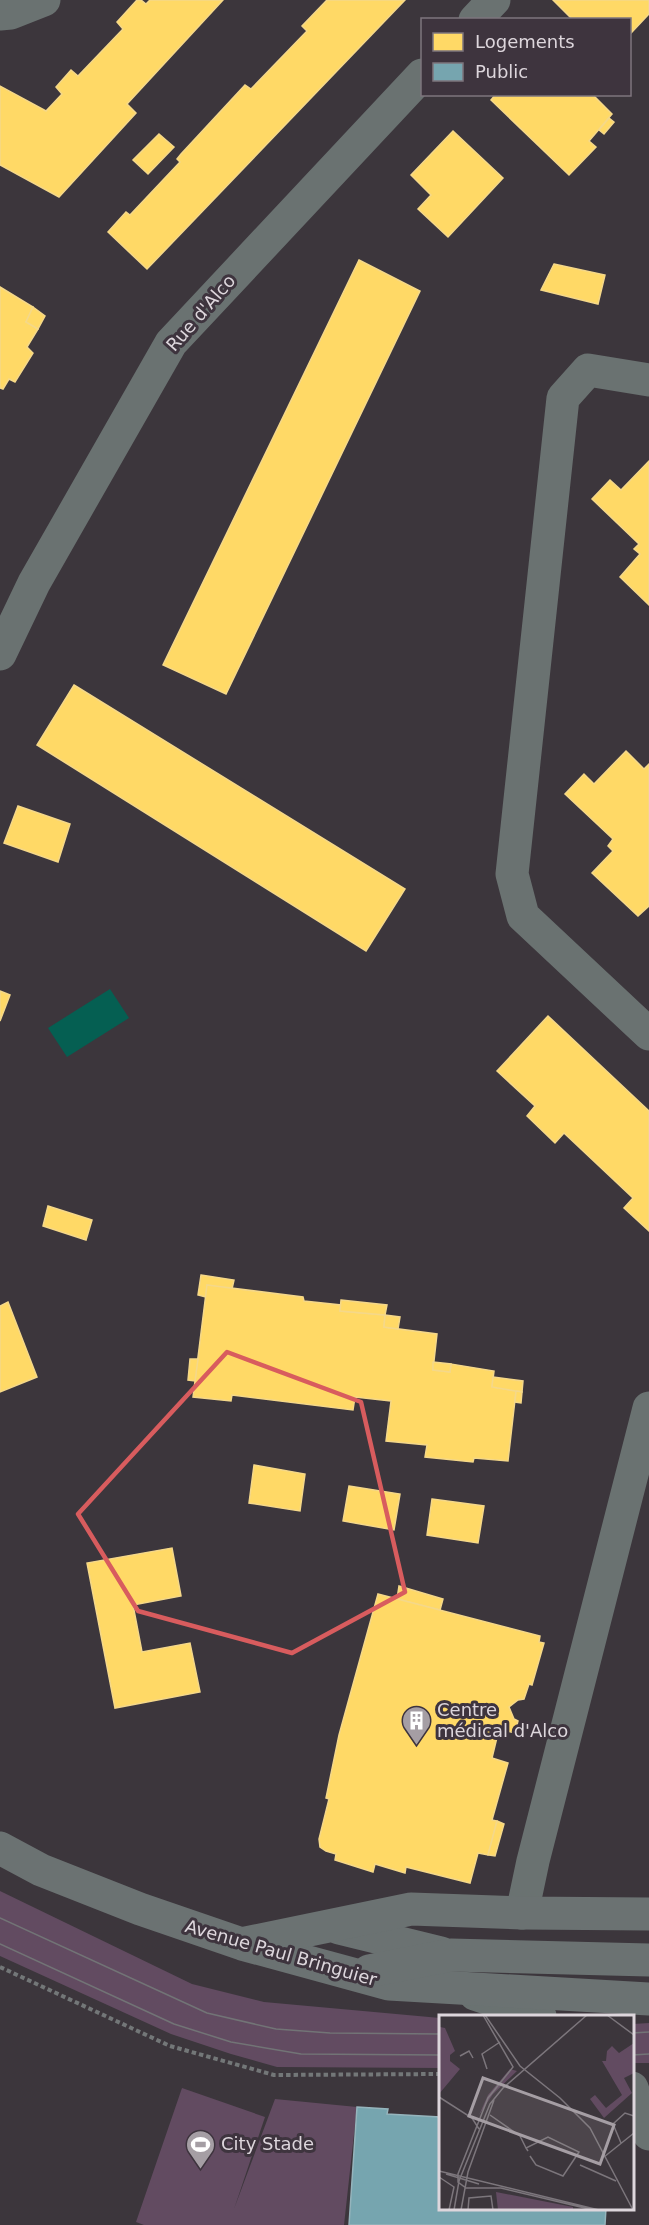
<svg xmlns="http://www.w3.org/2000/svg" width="649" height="2225" font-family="'DejaVu Sans',sans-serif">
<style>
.green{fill:#624b61}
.water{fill:#055f52}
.homes{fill:#ffd966;stroke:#f5d889;stroke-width:1.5}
.public{fill:#76a5af;stroke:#95b4bc;stroke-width:1.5}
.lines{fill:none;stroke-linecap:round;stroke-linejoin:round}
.path{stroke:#737778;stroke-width:4;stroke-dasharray:4.5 3;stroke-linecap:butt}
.minor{stroke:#6a7271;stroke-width:33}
.major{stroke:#6b7272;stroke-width:33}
.tram{stroke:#727476;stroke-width:1.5}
.marked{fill:none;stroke:#d85c5e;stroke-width:4.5;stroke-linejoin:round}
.labels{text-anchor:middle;stroke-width:6;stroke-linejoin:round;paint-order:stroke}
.street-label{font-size:18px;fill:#ddd6dc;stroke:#3e343e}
.poi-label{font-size:18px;fill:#ddd6dc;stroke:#3e343e;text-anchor:start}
.inset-road{fill:none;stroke:#7c767c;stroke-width:1.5}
.view{fill:#a59ea4;fill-opacity:0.15;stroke:#a59ea4;stroke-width:3}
.inset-edge{fill:none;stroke:#ddd6dc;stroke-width:3}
</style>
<rect width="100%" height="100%" fill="#3c363c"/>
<!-- green -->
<g class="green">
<path d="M0 1891 192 1984 264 2002 440 2018V2068L277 2067 231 2054 171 2034 0 1956Z"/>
<path d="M649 2023V2063H633V2024Z"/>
<path d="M182 2088 265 2117 234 2209 275 2099 357 2107 344 2225H144L136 2222Z"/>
</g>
<!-- water -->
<path class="water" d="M110 989 129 1018 67 1057 48 1028Z"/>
<!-- homes -->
<g class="homes">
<path d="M137 0H141L146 4 150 0H223L127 104 136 113 59 197 0 165V86L46 111 62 94 56 87 71 70 78 76 123 29 117 22Z"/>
<path d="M327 0H405L147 269 108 232 126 212 130 215 180 162 177 159 181 154 245 85 251 89 307 31 302 26Z"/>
<path d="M553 0H649V14L630 34V20H573Z"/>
<path d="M496 94H592L612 114 589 141 596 147 569 175 491 100Z"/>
<path d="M609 118 614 122 604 134 599 130Z"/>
<path d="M453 131 503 178 448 237 418 209 431 195 411 175Z"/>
<path d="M159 134 174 147 148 174 133 160Z"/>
<path d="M359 260 420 291 226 694 163 665Z"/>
<path d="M554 264 605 275 598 304 541 290Z"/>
<path d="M0 287 33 307 26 322 38 329 27 347 33 353 15 382 9 379 3 389 0 388Z"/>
<path d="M33 307 45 316 38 329 26 322Z"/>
<path d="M649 461V605L620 577 640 554 634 549 639 544 592 499 610 480 621 490Z"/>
<path d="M74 685 405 889 366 951 37 745Z"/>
<path d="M626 751 644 769 649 764V906L638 916 592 873 613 851 608 846 613 839 565 794 584 774 594 784Z"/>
<path d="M18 806 70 824 58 862 4 843Z"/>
<path d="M0 991 10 995 0 1021Z"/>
<path d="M548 1016 649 1111V1231L624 1208 633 1198 564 1133 555 1143 527 1116 535 1106 497 1071Z"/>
<path d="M48 1206 92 1220 86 1240 43 1226Z"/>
<path d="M201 1275 234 1280 232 1289 207 1285 206 1297 198 1295Z"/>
<path d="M207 1285 303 1297 304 1301 341 1305 340 1311 385 1315 384 1327 437 1334 433 1370 450 1372 451 1364 494 1371 492 1387 516 1391 508 1461 474 1458 473 1462 425 1457 427 1445 386 1441 391 1401 355 1397 353 1410 232 1395 231 1401 193 1397Z"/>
<path d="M341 1300 387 1305 385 1315 340 1311Z"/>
<path d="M8 1302 37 1377 0 1392V1306Z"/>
<path d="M385 1315 400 1317 398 1329 384 1327Z"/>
<path d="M190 1359H198L195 1381 188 1380Z"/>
<path d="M433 1362 451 1364 450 1372 433 1370Z"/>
<path d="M493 1377 523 1381 522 1392 492 1387Z"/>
<path d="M516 1391 522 1392 521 1403 515 1402Z"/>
<path d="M254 1465 305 1474 300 1511 249 1503Z"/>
<path d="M349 1486 400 1494 394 1530 343 1521Z"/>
<path d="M432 1499 484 1506 478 1543 427 1535Z"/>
<path d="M172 1548 181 1596 133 1605 142 1652 190 1643 200 1692 115 1708 87 1563Z"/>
<path d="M399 1586 443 1599 440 1610 397 1599Z"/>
<path d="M378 1594 540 1636 539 1642 544 1643 532 1685 529 1684 524 1699 518 1700 509 1707 514 1719 518 1721 515 1733 499 1729 492 1758 508 1763 492 1820 497 1821 488 1855 478 1853 470 1883 406 1867 405 1873 375 1864 373 1872 335 1860 336 1854 326 1851 320 1847 319 1839 329 1799 326 1798 339 1735Z"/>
<path d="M497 1821 504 1824 495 1856 488 1855Z"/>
</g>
<!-- public -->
<path class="public" d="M357 2107 388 2109 387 2114 440 2117V2208H606L605 2225H349Z"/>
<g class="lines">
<!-- path -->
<path class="path" d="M0 1967 170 2046 274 2075 440 2074"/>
<!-- minor -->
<g class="minor">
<path d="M0 14 11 13 44 0"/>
<path d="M475 20 494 0"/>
<path d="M649 380 588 370 563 398 512 874 523 916 649 1034"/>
<path d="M0 654 34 583 171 343 422 75"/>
<path d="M522 1913 533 1861 649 1408"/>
<path d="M475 1994 540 2016"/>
<path d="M632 2088 649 2134"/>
</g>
<!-- major -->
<g class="major">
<path d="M0 1848 41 1870 140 1909 242 1944 389 1984 649 1999"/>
<path d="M339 1928 441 1953"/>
<path d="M246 1943 411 1909 522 1913 649 1914"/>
<path d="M369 1971 451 1955 649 1960"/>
</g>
<!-- tram -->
<g class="tram">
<path d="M0 1918 207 2013 276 2029 330 2033 440 2034"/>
<path d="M0 1944 174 2024 231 2042 301 2054 440 2055"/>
<path d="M632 2033 649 2032"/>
<path d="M632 2055 649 2054"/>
</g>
</g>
<!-- marked area -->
<path class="marked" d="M227 1352 361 1402 405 1592 292 1653 138 1611 78 1514Z"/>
<!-- icons -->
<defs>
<symbol id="building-pin" viewBox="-11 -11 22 30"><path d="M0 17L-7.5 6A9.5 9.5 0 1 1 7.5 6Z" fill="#a59ea4" stroke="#3e343e"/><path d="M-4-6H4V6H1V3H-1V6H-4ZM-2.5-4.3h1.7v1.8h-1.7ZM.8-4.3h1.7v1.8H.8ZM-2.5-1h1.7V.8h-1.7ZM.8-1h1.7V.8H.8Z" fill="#fff"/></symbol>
<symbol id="stadium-pin" viewBox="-11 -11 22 30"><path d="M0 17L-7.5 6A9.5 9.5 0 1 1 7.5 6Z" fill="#a59ea4" stroke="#3e343e"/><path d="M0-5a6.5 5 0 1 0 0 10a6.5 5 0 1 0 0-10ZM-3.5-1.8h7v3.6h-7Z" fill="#fff"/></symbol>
</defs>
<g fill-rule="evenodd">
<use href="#building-pin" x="400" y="1704" width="33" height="45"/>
<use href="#stadium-pin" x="184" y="2128" width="33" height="45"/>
</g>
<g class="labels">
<!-- street labels -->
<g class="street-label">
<text transform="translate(201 313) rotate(-49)" y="6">Rue d'Alco</text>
<text transform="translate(281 1953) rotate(16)" y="6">Avenue Paul Bringuier</text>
</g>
<!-- poi labels -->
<g class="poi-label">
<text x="437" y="1716">Centre<tspan x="437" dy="21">médical d'Alco</tspan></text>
<text x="221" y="2150">City Stade</text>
</g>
</g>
<!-- overview -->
<g transform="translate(439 2015)">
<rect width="195" height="195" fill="#3c363c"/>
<path d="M1 12 6 13 16 36 11 40V46L21 54 0 79ZM195 28V58L185 63 193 78 165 103 151 84 156 80 167 93 183 80 163 46H167L168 36 173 31 180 38ZM71 54 78 56 54 79 40 100 49 80ZM57 177 134 192V195H59Z" fill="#624b61"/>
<path class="inset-road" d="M44 0 74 52 49 83 19 159V167L27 173H62L154 195M46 0 81 51 121 83 151 113 194 195M168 0 195 20M21 41 30 36 34 43M48 54 43 39 61 27M0 82 33 103 40 114M51 100 81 121 87 133M182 128 174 109 186 98 195 101M89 136 87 133 109 122 140 137 124 161 97 150 91 141M165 142 195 118M141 150 177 166M0 156 160 195M7 159 40 169M0 162 15 172 10 195M15 195 20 166 51 89 64 73 148 0M22 195 29 157 55 85M29 195 30 183 52 181 54 195"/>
<path class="view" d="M44 63 175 110 161 149 30 101Z"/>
<rect width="195" height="195" class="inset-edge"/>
</g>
<!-- legend -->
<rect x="421" y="18" width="210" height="78" fill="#3e343e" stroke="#7e757d" stroke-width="1.5"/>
<rect x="433" y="33" width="30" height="18" fill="#ffd966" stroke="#7e757d" stroke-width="1.5"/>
<text x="475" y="48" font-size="18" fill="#ddd6dc">Logements</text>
<rect x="433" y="63" width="30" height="18" fill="#76a5af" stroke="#7e757d" stroke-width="1.5"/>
<text x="475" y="78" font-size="18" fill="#ddd6dc">Public</text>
</svg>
